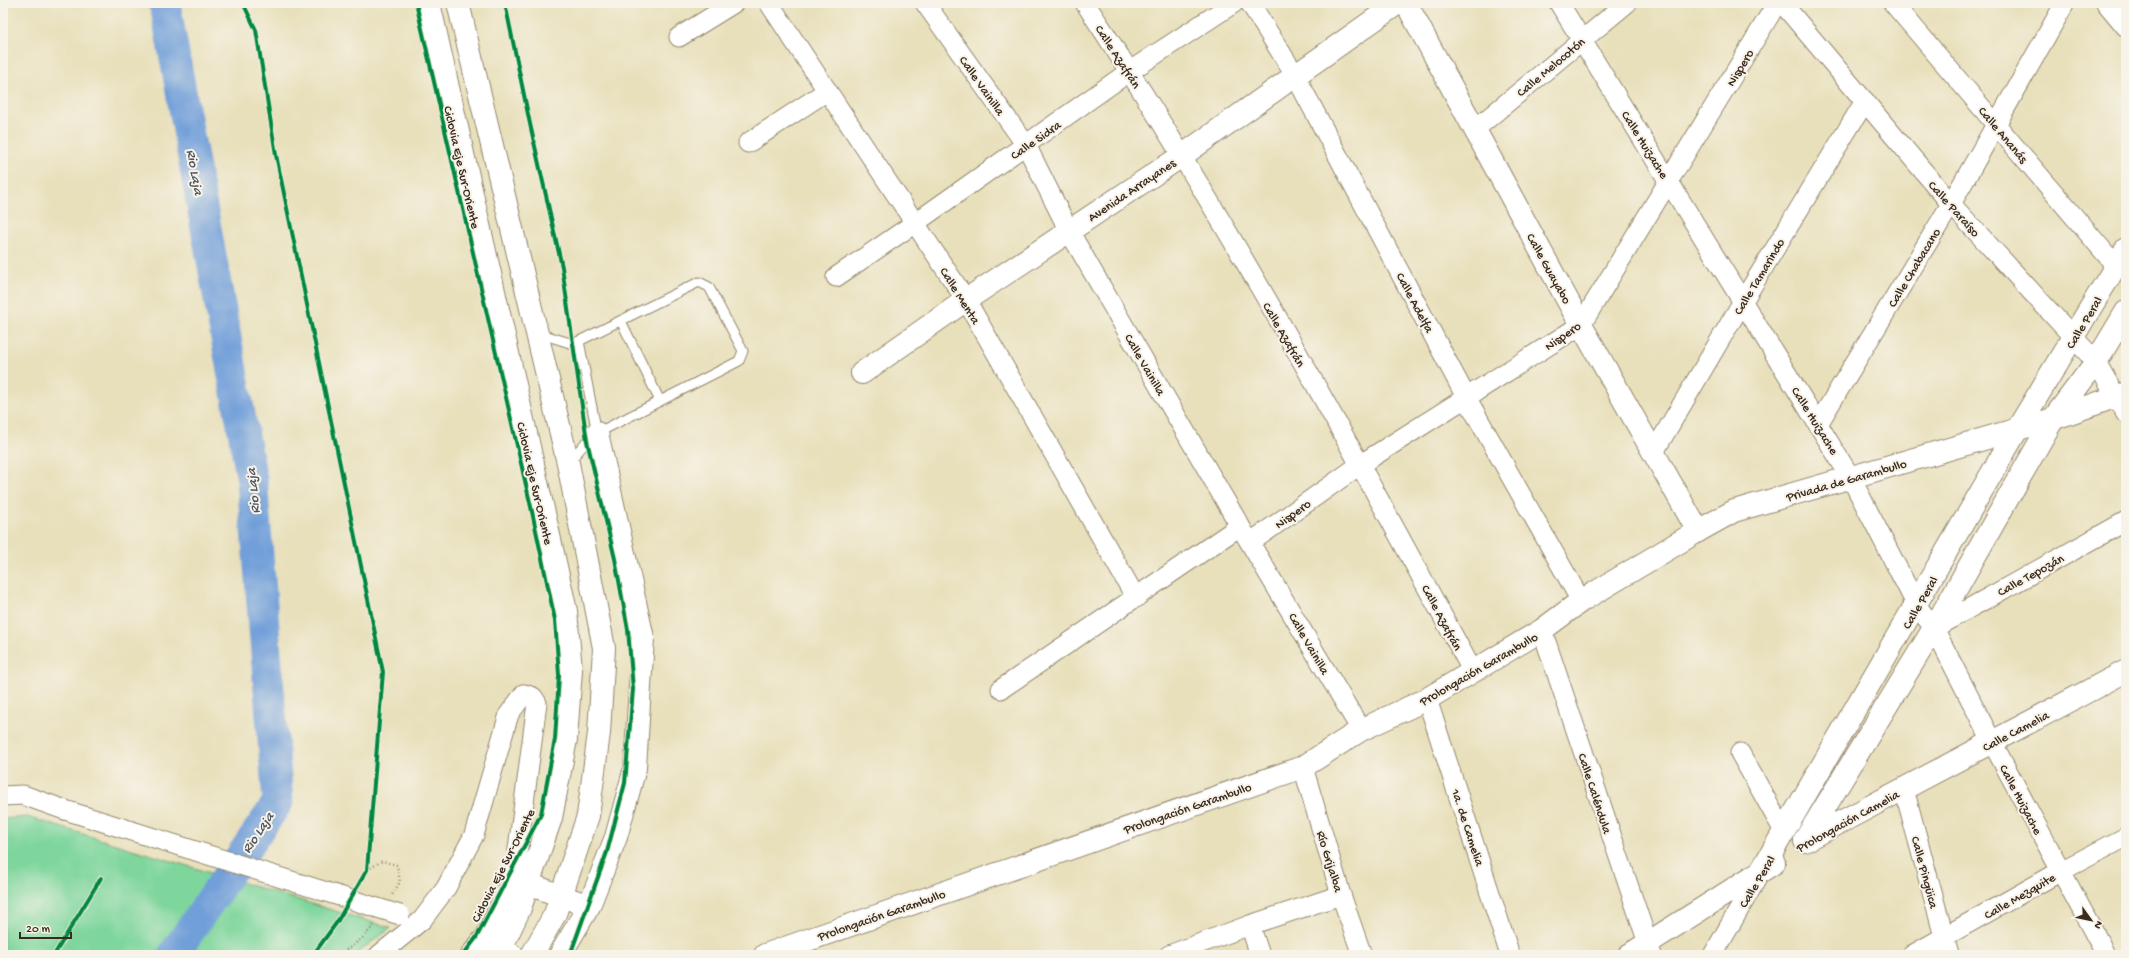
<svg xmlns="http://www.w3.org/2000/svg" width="2129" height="958" font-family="'Gochi Hand',sans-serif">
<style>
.green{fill:#7ed69c;stroke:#5c805d}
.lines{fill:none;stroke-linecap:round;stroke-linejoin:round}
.river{stroke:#719fd9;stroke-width:31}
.service-casing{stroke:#92856c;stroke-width:11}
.minor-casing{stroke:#92856c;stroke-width:21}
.tertiary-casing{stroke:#92856c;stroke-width:24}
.secondary-casing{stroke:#92856c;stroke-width:24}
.primary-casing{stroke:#92856c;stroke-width:24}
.path{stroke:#92856c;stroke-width:2.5;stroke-dasharray:1 3;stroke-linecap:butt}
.service{stroke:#fff;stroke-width:9}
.minor{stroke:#fff;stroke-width:19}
.tertiary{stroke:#fff;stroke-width:22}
.secondary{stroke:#fff;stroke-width:22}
.primary{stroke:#fff;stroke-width:22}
.minor-bridge-casing{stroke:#92856c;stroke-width:21;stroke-linecap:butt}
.minor-bridge{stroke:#fff;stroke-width:19}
.cycleway-casing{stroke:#f7f3e8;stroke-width:6}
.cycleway{stroke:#00873e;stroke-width:4}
.labels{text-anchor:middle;stroke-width:4;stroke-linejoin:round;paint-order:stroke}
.street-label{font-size:13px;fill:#3b2a1e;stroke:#f7f3e8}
.water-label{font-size:14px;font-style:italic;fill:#4e535f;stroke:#f7f3e8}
</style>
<rect width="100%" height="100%" fill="#f7f3e8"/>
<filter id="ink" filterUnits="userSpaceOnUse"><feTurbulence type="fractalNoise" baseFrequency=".025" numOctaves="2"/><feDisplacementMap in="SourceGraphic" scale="8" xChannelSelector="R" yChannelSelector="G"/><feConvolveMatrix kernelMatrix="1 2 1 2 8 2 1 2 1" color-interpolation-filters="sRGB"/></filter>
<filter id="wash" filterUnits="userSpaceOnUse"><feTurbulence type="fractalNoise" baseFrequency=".012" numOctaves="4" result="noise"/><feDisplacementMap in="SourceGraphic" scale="16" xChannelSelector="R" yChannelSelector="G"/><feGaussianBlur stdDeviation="0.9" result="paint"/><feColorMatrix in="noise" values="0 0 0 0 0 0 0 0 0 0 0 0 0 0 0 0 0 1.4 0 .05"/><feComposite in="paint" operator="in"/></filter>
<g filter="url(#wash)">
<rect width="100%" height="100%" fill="#e8e0bb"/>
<!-- green -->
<path class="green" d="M27 817 391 928 354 955H3V819Z"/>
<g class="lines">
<!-- river -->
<path class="river" d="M163 3 165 4 252 480 278 802 173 955"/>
</g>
</g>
<g filter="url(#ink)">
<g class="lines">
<defs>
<g id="service">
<path d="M621 321 660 401"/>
<path d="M538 333 573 344 699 282 709 287 743 351 739 361 597 433 587 441 569 462"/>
<path d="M579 341 597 433"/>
</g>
<g id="minor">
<path d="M769 3 966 300 1136 598"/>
<path d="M925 3 1026 145 1069 231 1240 526 1361 730"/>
<path d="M1085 3C1227 218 1350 445 1473 672"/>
<path d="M1250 3 1295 75 1466 397 1581 601"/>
<path d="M1559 3 1851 478 1917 606 1934 628 1992 742 2106 955"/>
<path d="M1782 3 1951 204 2096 362 2126 414"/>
<path d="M1893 3 2116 266"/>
<path d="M2106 3 2126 27"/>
<path d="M679 37 734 3"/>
<path d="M1474 130 1627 3"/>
<path d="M748 143 827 91"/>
<path d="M836 277 915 223 1130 71 1234 3"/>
<path d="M1818 424 1951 204 2065 3"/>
<path d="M1654 452 1743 301 1865 101"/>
<path d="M1251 542 1361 464 1581 325 1777 3"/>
<path d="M1934 628 2126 521"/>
<path d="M1542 630 1652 955"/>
<path d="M1001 689 1240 526"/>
<path d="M1427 699 1510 955"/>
<path d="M1740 753 1785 833"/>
<path d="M1303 767 1341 895 1362 955"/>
<path d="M1904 789 1949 955"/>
<path d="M3 796 23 795 65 810"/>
<path d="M1250 925 1260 955"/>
<path d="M379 955 422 920 446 888 474 835 509 714 524 694 533 697 537 703 516 864 512 878 483 941"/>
<path d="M1169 955 1250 925 1341 895"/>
<path d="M1713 955 1761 871"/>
<path d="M1912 955 2061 871 2126 837"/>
</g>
<g id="tertiary">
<path d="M1406 3 1581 325 1698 531"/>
<path d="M512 878 589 906"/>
<path d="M472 955 483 941"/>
<path d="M560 955 589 906 616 837 635 768 643 638 597 433"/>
<path d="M765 955 1303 767 1361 730 1427 699 1542 630 1581 601 1698 531 1734 511 2053 419 2126 393"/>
</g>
<g id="secondary">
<path d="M862 373 966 300 1183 155 1398 3"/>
<path d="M1805 840 1934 628 2053 419 2096 362 2126 312"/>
<path d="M1805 841 2126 671"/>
<path d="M1761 871 2018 428 2126 249"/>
<path d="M483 941 512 955"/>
<path d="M1629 955 1774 863"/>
</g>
<g id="primary">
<path d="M429 3 566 611 571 670 566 739 551 818 520 908 498 955"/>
<path d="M458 3 568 463 604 648 599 733 588 816 555 914 532 955"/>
</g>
</defs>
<!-- service casing -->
<use href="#service" class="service-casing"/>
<!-- minor casing -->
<use href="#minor" class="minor-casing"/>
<!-- tertiary casing -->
<use href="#tertiary" class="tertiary-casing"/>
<!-- secondary casing -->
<use href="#secondary" class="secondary-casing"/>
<!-- primary casing -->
<use href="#primary" class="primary-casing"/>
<!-- path -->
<g class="path">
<path d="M367 870 382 861 397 865 400 882 392 895"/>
<path d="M340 955 365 936 374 925"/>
</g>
<!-- service -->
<use href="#service" class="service"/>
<!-- minor -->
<use href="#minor" class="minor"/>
<!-- tertiary -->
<use href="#tertiary" class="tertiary"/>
<!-- secondary -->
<use href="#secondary" class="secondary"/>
<!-- primary -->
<use href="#primary" class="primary"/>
<defs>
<path id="minor-bridge" d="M65 810 400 915"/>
</defs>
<!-- minor-bridge casing -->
<use href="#minor-bridge" class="minor-bridge-casing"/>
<!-- minor-bridge -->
<use href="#minor-bridge" class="minor-bridge"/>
<defs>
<g id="cycleway">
<path d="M243 3 256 30 276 155 383 672 367 870 337 922 313 955"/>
<path d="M416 3 531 507 555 620 559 675 555 739 541 814 476 938 463 955"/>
<path d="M505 3 530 124 562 267 587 441 615 559 628 630 633 689 625 783 607 852 570 955"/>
<path d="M54 955 101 878"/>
</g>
</defs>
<!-- cycleway casing -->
<use href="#cycleway" class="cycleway-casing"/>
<!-- cycleway -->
<use href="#cycleway" class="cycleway"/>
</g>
</g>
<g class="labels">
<!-- street labels -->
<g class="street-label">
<text transform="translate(1119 56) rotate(57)" y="5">Calle Azafrán</text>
<text transform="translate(1550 66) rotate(-40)" y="5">Calle Melocotón</text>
<text transform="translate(1739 67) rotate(-59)" y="5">Nispero</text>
<text transform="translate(983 85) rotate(55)" y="5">Calle Vainilla</text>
<text transform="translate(2004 134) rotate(50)" y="5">Calle Ananás</text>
<text transform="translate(1035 139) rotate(-35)" y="5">Calle Sidra</text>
<text transform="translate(1646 144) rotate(58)" y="5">Calle Huizache</text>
<text transform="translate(463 167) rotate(77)" y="5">Ciclovia Eje Sur-Oriente</text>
<text transform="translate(1131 189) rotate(-34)" y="5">Avenida Arrayanes</text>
<text transform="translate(1955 208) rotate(48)" y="5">Calle Paraíso</text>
<text transform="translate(1913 267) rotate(-59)" y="5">Calle Chabacano</text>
<text transform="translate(1550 268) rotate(61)" y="5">Calle Guayabo</text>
<text transform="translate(1758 276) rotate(-59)" y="5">Calle Tamarindo</text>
<text transform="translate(961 295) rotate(58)" y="5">Calle Menta</text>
<text transform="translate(1416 302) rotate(62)" y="5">Calle Adelfa</text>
<text transform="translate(2083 322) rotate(-59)" y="5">Calle Peral</text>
<text transform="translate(1285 334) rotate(60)" y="5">Calle Azafrán</text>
<text transform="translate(1562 335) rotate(-35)" y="5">Nispero</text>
<text transform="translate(1146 364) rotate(60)" y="5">Calle Vainilla</text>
<text transform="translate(1816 420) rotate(58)" y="5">Calle Huizache</text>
<text transform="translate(1846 479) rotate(-16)" y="5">Privada de Garambullo</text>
<text transform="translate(536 483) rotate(77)" y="5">Ciclovia Eje Sur-Oriente</text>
<text transform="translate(1292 513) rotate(-36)" y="5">Nispero</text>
<text transform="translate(2030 574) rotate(-29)" y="5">Calle Tepozán</text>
<text transform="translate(1919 602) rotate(-60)" y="5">Calle Peral</text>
<text transform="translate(1443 617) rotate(62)" y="5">Calle Azafrán</text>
<text transform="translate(1310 643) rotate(60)" y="5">Calle Vainilla</text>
<text transform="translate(1478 668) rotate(-30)" y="5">Prolongación Garambullo</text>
<text transform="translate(2015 730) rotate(-28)" y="5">Calle Camelia</text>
<text transform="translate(1596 793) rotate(72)" y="5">Calle Caléndula</text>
<text transform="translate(2022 799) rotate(62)" y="5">Calle Huizache</text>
<text transform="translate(1187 807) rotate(-19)" y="5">Prolongación Garambullo</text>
<text transform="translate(1847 820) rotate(-29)" y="5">Prolongación Camelia</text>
<text transform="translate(1469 827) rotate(72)" y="5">1a. de Camelia</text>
<text transform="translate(1331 861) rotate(73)" y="5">Río Grijalba</text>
<text transform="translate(502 865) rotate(-63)" y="5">Ciclovia Eje Sur-Oriente</text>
<text transform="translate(1926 872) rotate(75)" y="5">Calle Pingüica</text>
<text transform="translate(1756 881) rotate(-59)" y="5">Calle Peral</text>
<text transform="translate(2019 895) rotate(-30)" y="5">Calle Mezquite</text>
<text transform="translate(881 914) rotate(-19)" y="5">Prolongación Garambullo</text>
</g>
<!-- water labels -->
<g class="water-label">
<text transform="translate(196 172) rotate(80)" y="5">Rio Laja</text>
<text transform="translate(252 491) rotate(-96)" y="5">Rio Laja</text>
<text transform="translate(257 832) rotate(-56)" y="5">Rio Laja</text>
</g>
</g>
<!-- margin -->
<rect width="2129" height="958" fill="none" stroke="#f7f3e8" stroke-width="16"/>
<!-- north arrow -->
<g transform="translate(2091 920) rotate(123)" stroke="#f7f3e8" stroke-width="3" paint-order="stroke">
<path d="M0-3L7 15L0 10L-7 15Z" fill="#3b2a1e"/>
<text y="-6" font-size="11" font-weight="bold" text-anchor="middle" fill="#3b2a1e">N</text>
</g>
<!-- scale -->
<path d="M20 932v6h51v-6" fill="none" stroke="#3b2a1e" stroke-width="2"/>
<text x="26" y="932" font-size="12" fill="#3b2a1e" stroke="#f7f3e8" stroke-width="3" paint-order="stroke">20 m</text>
</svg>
